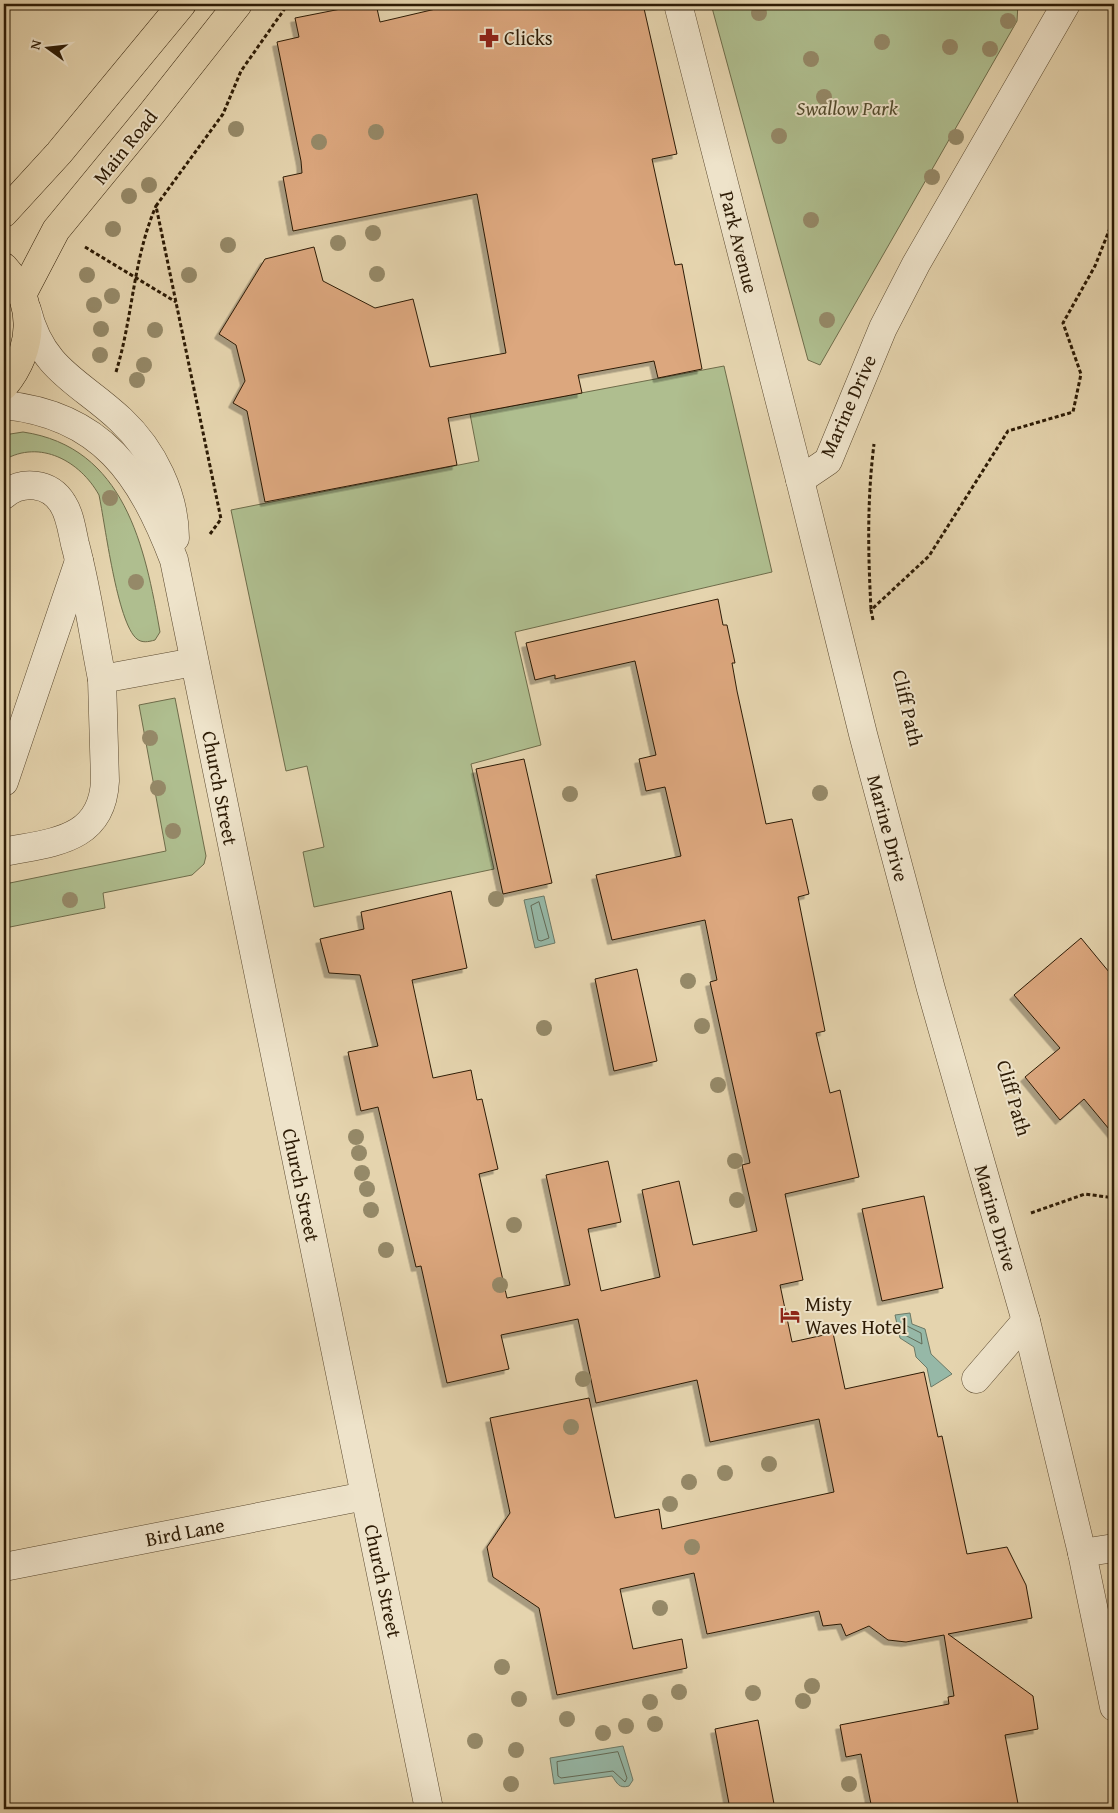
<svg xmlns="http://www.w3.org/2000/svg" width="1118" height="1813" font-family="'Gentium Book Plus',serif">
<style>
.green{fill:#afbe8f;stroke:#6e6c4a}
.water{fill:#96b8a7;stroke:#6c7966}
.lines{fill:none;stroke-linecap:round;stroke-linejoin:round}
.shore{stroke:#626a56;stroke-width:1}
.building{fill:#dca77e;stroke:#2d1b05;filter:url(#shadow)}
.minor-casing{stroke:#5b492f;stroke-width:29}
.major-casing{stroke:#2d1b05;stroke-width:29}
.path{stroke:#2d1b05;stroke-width:3;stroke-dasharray:4 2.5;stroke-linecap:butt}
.minor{stroke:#eee3ca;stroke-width:28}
.major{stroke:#e5d4ae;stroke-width:28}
.tree{fill:#958968}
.labels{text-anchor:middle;stroke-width:4;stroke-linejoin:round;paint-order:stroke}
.poi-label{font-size:20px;fill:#2d1b05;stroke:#eee3ca;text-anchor:start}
.park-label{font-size:20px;font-style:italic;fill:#544c2e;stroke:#eee3ca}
.street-label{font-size:20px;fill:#2d1b05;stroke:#eee3ca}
</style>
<defs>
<filter id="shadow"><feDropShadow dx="-4.5" dy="4.5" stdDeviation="0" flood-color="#0004"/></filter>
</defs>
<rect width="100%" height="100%" fill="#e5d4ae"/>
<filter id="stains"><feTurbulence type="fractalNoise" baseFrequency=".004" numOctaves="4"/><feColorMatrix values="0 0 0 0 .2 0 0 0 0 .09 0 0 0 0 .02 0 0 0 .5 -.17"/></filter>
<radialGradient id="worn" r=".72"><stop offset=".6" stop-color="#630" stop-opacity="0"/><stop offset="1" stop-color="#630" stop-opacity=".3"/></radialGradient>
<!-- green -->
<g class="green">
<path d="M711 4H1018L1017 21 820 365 808 360Z"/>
<path d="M724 366 772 572 515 632 541 745 471 764 494 869 314 907 303 852 324 847 307 766 286 771 231 510 479 461 470 414Z"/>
<path d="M23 432C125 447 145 547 160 632L155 640C148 642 142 643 137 639 117 623 105 523 99 495 80 461 40 439 4 460V435Z"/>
<path d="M175 698 206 856 204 864 192 875 103 893 105 908 5 928V884L166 851 139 705Z"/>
</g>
<!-- water -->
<g class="water">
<path d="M544 896 555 943 535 948 524 900Z"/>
<path d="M910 1313 912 1324 925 1329 931 1354 952 1374 931 1387 927 1368 916 1357 914 1347 900 1338 895 1315Z"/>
<path d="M623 1746 633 1780 629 1786C619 1789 617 1783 612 1776L554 1784 550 1758Z"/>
</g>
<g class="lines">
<!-- shore -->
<g class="shore">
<path d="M539 902 549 938 541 941 538 940 531 906Z"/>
<path d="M905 1325 921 1333 922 1344 905 1335 903 1327Z"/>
<path d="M618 1752 627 1778 625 1782 613 1771 561 1778 558 1776 557 1762Z"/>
</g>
</g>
<!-- building -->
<g class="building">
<path d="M366 4H376L380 22 457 4H643L677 154 652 159 675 265 682 264 702 369 658 378 654 361 578 375 582 393 448 418 457 465 265 502 247 411 233 403 245 381 236 345 219 334 265 259 314 247 323 281 375 308 413 299 430 367 506 353 477 194 293 231 283 177 302 173 301 161 277 42 299 37 295 18Z"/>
<path d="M718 599 723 625H727L735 663H732L737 691 766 824 792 819 809 894 798 897 825 1031 816 1033 830 1093 840 1090 859 1177 785 1194 803 1280 780 1285 792 1342 833 1333 845 1389 924 1372 938 1437 942 1436 967 1554 1007 1547 1026 1585 1032 1618 948 1634 1033 1696 1038 1729 1005 1735 1019 1809H872L861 1754 846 1757 840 1725 949 1704 948 1697 954 1696 944 1635 906 1642 888 1640 869 1626 846 1636 841 1624 823 1626 819 1611 707 1634 694 1573 620 1589 633 1649 682 1639 687 1668 557 1695 539 1608 493 1577 487 1547 510 1513 490 1418 589 1398 615 1518 659 1509 662 1529 834 1492 819 1419 710 1442 697 1380 596 1403 578 1319 501 1335 509 1369 447 1383 421 1266 416 1267 378 1107 361 1111 348 1052 378 1046 360 975 329 973 320 939 364 929 361 912 451 891 467 968 412 980 433 1078 471 1070 477 1100 482 1099 498 1169 479 1174 507 1298 570 1285 546 1175 608 1161 621 1222 588 1229 601 1291 660 1277 642 1190 679 1181 693 1245 757 1231 742 1165 750 1163 710 982 717 980 705 920 612 940 596 875 681 856 665 787 646 791 639 759 656 755 635 661 555 679V675L535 680 526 643Z"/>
<path d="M524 759 552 883 503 894 476 769Z"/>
<path d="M1081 938 1114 978V1135L1084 1099 1060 1120 1025 1077 1060 1048 1014 995Z"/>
<path d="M637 969 657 1061 614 1071 595 979Z"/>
<path d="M924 1196 943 1288 882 1301 862 1209Z"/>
<path d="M758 1720 775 1809H730L715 1729Z"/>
</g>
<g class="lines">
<defs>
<g id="minor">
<path d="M678 4 800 480 863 734 931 989 1026 1321 1082 1553 1114 1707"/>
<path d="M27 310C42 371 81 382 121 420 153 450 175 495 175 538"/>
<path d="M4 405C102 415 141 474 174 560L429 1809"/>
<path d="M800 480 828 461 883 328 916 264 1066 4"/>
<path d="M4 495C22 480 50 482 63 504 70 515 72 531 75 544 87 589 93 634 102 679"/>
<path d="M4 782 79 561"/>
<path d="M4 852C51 842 102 842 105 781L102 679 194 662"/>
<path d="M976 1379 1026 1321"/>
<path d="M1082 1553 1114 1548"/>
<path d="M4 1567 365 1496"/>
</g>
<g id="major">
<path d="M4 213 59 153 182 4"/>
<path d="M4 267C37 303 34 349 4 386"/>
<path d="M22 295 56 230 152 113 238 4"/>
</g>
</defs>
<!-- minor casing -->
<use href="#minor" class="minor-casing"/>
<!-- major casing -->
<use href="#major" class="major-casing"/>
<!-- path -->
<g class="path">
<path d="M85 247 176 302"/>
<path d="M116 372C133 317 133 259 156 206"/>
<path d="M210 534 221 519 156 206 223 114 241 71 288 4"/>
<path d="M871 609C868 553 867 500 874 444"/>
<path d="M873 620 871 610 929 556 1008 431 1073 412 1081 374 1063 323 1095 266 1114 218"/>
<path d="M1031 1213 1085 1194 1114 1198"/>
</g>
<!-- minor -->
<use href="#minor" class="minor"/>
<!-- major -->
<use href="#major" class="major"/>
</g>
<!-- trees -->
<g class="tree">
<circle cx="759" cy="13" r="8"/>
<circle cx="1008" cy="21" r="8"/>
<circle cx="882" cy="42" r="8"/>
<circle cx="950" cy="47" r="8"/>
<circle cx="990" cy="49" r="8"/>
<circle cx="811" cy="59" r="8"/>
<circle cx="824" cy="97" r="8"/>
<circle cx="236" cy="129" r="8"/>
<circle cx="376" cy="132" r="8"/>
<circle cx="779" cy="136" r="8"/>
<circle cx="956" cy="137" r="8"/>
<circle cx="319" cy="142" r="8"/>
<circle cx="932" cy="177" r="8"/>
<circle cx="149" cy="185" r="8"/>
<circle cx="129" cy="196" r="8"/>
<circle cx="811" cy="220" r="8"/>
<circle cx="113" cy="229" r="8"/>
<circle cx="373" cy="233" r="8"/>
<circle cx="338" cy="243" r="8"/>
<circle cx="228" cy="245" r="8"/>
<circle cx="377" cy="274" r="8"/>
<circle cx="87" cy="275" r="8"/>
<circle cx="189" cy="275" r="8"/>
<circle cx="112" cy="296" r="8"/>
<circle cx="94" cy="305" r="8"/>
<circle cx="827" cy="320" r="8"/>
<circle cx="101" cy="329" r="8"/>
<circle cx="155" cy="330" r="8"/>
<circle cx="100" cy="355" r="8"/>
<circle cx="144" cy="365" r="8"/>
<circle cx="137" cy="380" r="8"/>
<circle cx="110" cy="498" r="8"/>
<circle cx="136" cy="582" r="8"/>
<circle cx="150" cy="738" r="8"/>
<circle cx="158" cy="788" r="8"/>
<circle cx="820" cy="793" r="8"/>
<circle cx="570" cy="794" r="8"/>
<circle cx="173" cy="831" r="8"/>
<circle cx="496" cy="899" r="8"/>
<circle cx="70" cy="900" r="8"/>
<circle cx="688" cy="981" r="8"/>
<circle cx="702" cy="1026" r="8"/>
<circle cx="544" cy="1028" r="8"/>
<circle cx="718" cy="1085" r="8"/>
<circle cx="356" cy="1137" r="8"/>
<circle cx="359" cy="1153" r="8"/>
<circle cx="735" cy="1161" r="8"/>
<circle cx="362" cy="1173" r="8"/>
<circle cx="367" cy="1189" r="8"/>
<circle cx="737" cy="1200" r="8"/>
<circle cx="371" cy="1210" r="8"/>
<circle cx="514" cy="1225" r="8"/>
<circle cx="386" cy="1250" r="8"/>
<circle cx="500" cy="1285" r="8"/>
<circle cx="583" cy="1379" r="8"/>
<circle cx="571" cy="1427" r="8"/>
<circle cx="769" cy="1464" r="8"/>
<circle cx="725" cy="1473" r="8"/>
<circle cx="689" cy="1482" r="8"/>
<circle cx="670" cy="1504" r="8"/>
<circle cx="692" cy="1547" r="8"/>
<circle cx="660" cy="1608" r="8"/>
<circle cx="502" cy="1667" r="8"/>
<circle cx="812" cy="1686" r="8"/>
<circle cx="679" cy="1692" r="8"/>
<circle cx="753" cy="1693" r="8"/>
<circle cx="519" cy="1699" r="8"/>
<circle cx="803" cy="1701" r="8"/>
<circle cx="650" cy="1702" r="8"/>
<circle cx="567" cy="1719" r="8"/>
<circle cx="655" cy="1724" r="8"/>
<circle cx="626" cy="1726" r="8"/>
<circle cx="603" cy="1733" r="8"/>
<circle cx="475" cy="1741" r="8"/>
<circle cx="516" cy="1750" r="8"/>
<circle cx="511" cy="1784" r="8"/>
<circle cx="849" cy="1784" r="8"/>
</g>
<!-- icons -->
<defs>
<symbol id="pharmacy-bare" viewBox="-9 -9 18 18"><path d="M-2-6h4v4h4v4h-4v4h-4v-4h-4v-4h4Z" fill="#8f2418" stroke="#eee3ca" stroke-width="2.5" paint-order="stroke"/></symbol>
<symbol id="hotel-bare" viewBox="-9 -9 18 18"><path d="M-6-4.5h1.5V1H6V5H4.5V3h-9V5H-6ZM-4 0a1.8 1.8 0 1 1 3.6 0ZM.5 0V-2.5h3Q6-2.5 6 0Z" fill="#8f2418" stroke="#eee3ca" stroke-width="2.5" paint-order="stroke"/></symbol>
</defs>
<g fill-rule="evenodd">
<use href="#pharmacy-bare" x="475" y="24" width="28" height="28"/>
<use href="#hotel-bare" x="776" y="1301" width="28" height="28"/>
</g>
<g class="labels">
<!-- poi labels -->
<g class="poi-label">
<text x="504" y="45">Clicks</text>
<text x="805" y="1311">Misty<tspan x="805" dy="23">Waves Hotel</tspan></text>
</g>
<!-- park labels -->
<g class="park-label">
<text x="847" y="115">Swallow Park</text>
</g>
<!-- street labels -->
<g class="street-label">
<text transform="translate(125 147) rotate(-51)" y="7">Main Road</text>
<text transform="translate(739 242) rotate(76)" y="7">Park Avenue</text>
<text transform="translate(848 406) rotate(-66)" y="7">Marine Drive</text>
<text transform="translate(908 708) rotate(77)" y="7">Cliff Path</text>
<text transform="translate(220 788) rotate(79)" y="7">Church Street</text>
<text transform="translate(888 828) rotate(75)" y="7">Marine Drive</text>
<text transform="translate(1014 1098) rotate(74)" y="7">Cliff Path</text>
<text transform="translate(301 1185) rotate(78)" y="7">Church Street</text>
<text transform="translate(996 1218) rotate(74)" y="7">Marine Drive</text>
<text transform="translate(185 1532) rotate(-11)" y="7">Bird Lane</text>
<text transform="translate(383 1581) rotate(78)" y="7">Church Street</text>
</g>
</g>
<!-- margin -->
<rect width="1118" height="1813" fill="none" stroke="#e5d4ae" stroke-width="20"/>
<rect x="5" y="5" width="1108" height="1803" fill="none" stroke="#2d1b05" stroke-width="2.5"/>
<rect x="10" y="10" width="1098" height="1793" fill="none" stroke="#2d1b05"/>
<!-- north arrow -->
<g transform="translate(48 48) rotate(285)" stroke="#eee3ca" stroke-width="4" paint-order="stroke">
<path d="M0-4L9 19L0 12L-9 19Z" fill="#2d1b05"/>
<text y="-8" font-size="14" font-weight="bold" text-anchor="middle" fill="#2d1b05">N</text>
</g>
<rect width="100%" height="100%" filter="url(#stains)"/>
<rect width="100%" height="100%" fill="url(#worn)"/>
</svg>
